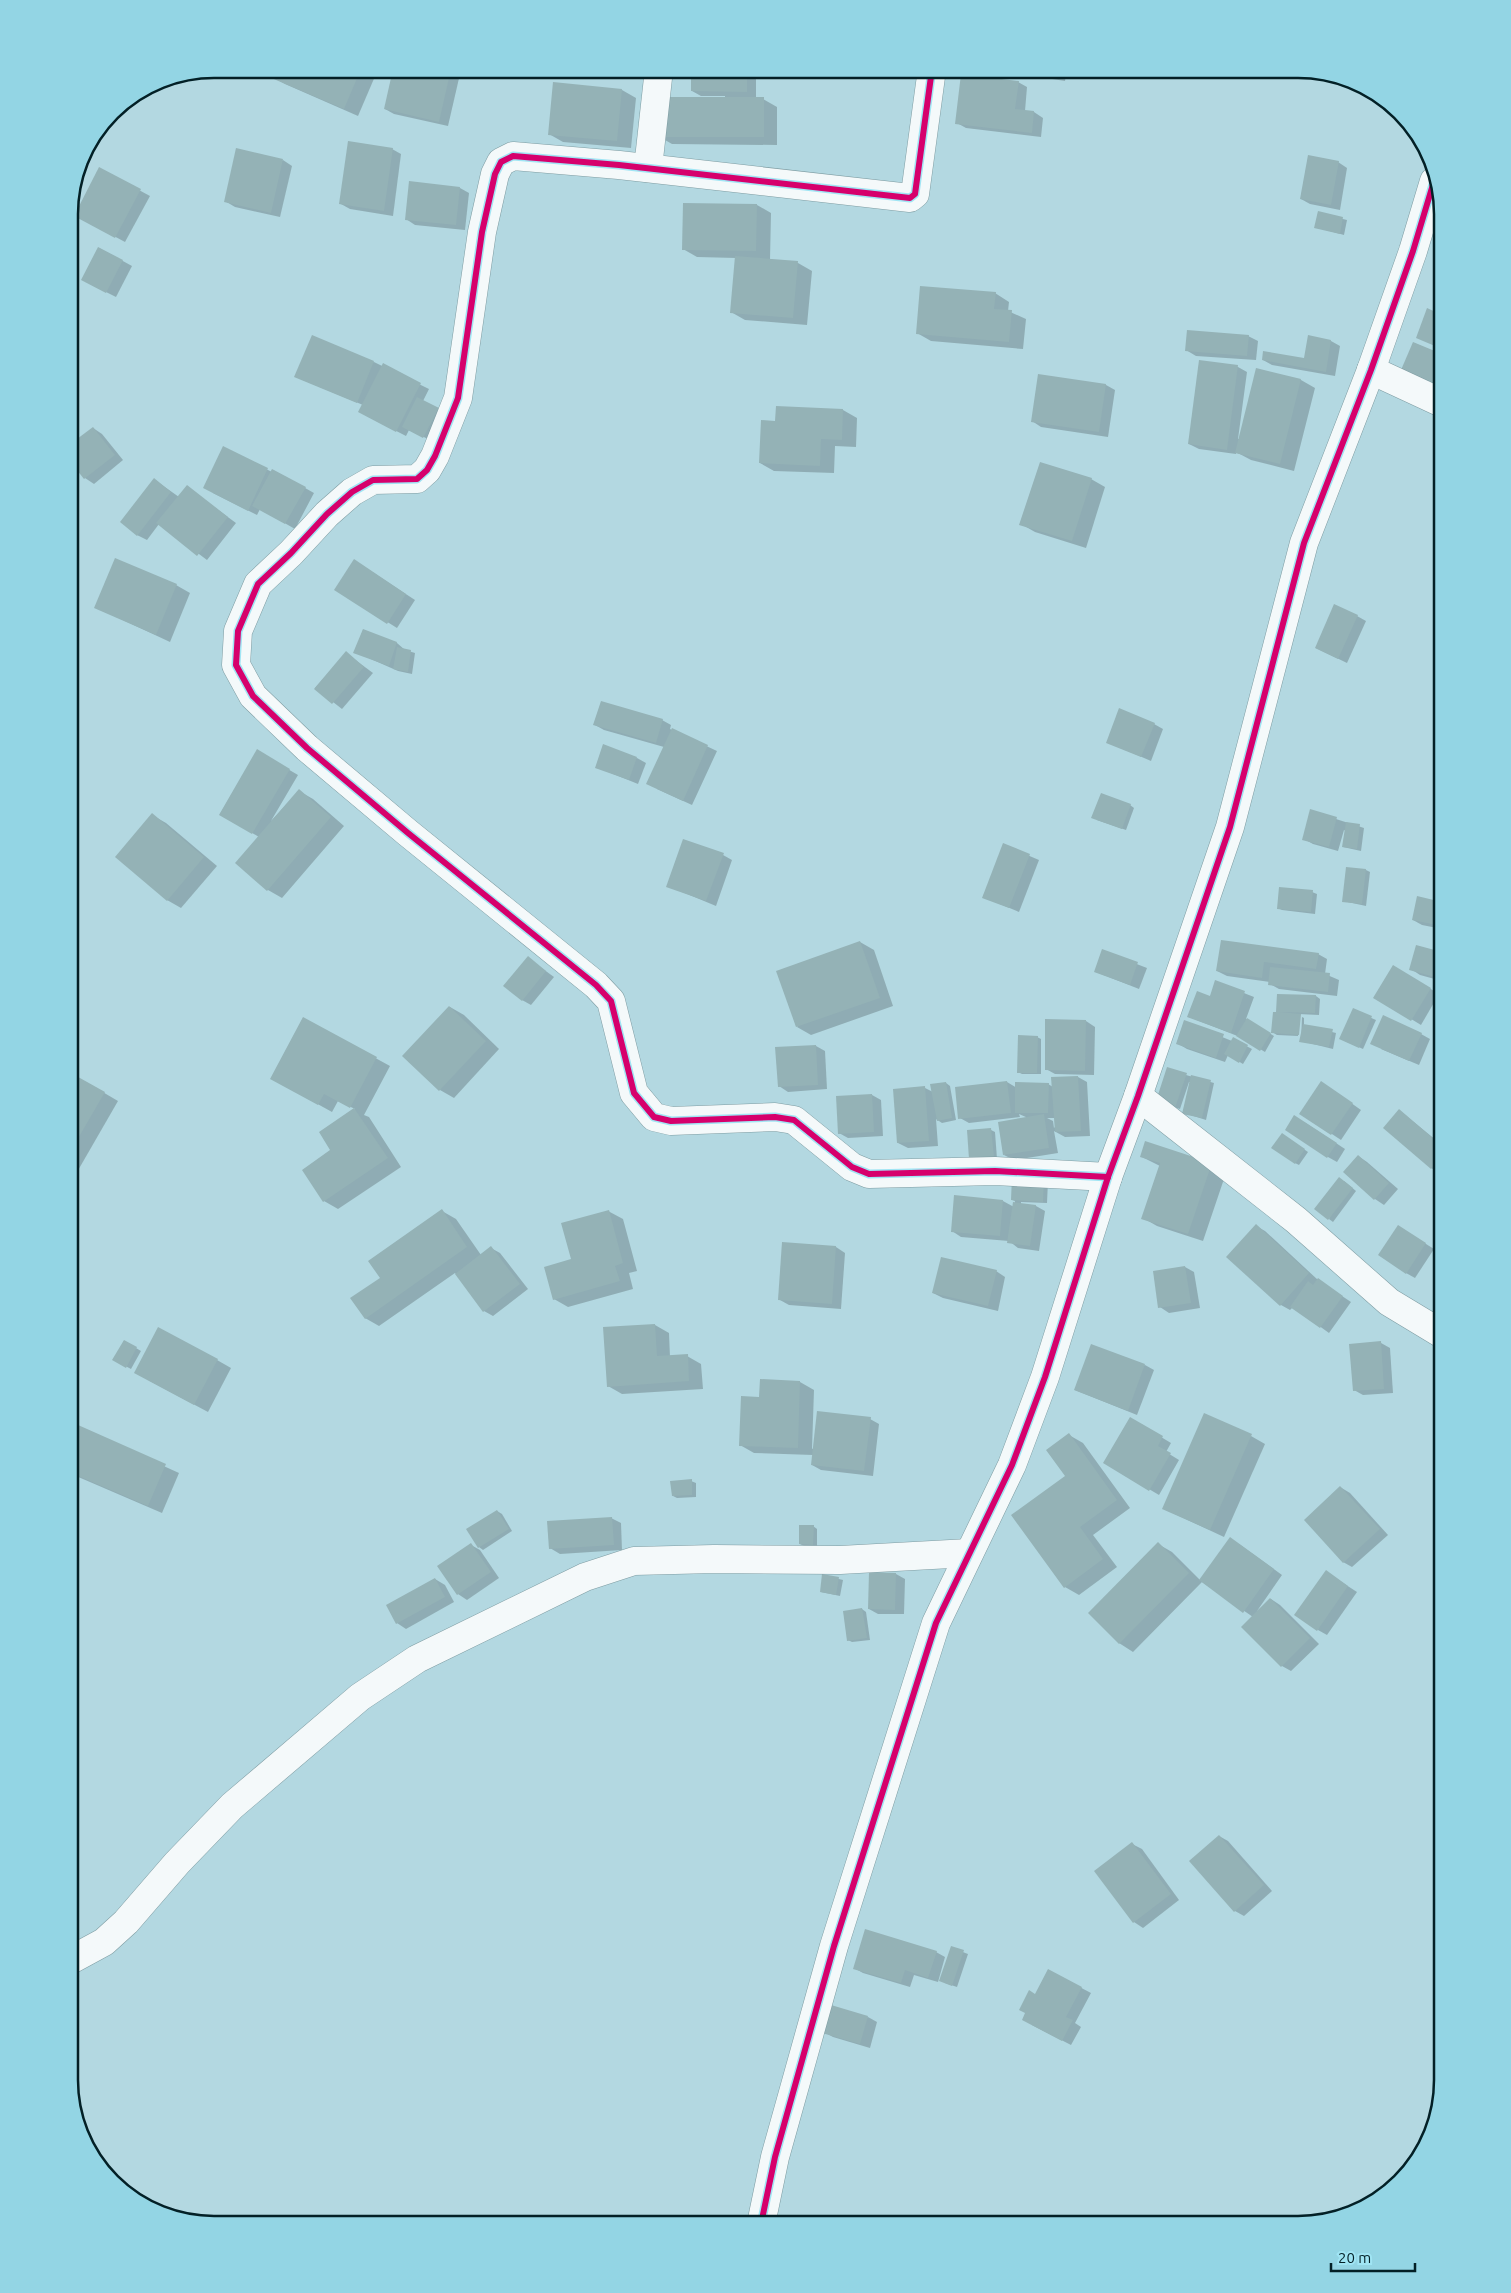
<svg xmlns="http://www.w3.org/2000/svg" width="1511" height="2293" font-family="Ubuntu,sans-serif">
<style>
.shadow{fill:#0003;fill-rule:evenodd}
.building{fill:#94b2b6}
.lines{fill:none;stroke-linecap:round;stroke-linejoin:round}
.minor-casing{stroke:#7e9ca2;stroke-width:29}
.minor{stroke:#f4f9fa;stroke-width:28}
.cycleway-casing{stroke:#a0e5f4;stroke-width:9}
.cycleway{stroke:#d6006c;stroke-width:6}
.rim{fill:none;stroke:#032026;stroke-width:2.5}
</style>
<rect width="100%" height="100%" fill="#b3d8e1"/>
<!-- shadow -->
<g class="shadow">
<path d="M274 69H367L376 74 358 116 285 84 271 76Z"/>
<path d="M394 69H451L460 74 448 126 394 114 385 109Z"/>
<path d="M692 69H756V99H763L777 107V145L672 144 658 136 725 98V96H701L692 91Z"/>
<path d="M1012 69H1067L1065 81 1021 74Z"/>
<path d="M1018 82 1027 87 1025 111 1034 112 1043 118 1041 137 966 128 957 123Z"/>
<path d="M622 90 636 98 631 148 563 142 549 134Z"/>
<path d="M392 149 401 154 393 216 350 209 341 204Z"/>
<path d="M283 160 292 166 280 217 235 207 225 201Z"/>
<path d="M1338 162 1347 168 1340 210 1310 204 1301 199Z"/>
<path d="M100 169 150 196 125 242 84 220Z"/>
<path d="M460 188 469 193 465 230 415 225 406 219Z"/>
<path d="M684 204 757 205 771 213 770 260 798 263 812 271 807 325 745 320 731 312 736 258 697 257 683 249Z"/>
<path d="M1318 213 1347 220 1344 235 1315 227Z"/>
<path d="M99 248 132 266 116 297 92 285Z"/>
<path d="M995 293 1009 302 1008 311 1026 319 1023 349 931 341 917 333Z"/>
<path d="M1248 336 1258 341 1256 360 1196 356 1186 350Z"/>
<path d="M1309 337 1331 341 1340 346 1335 376 1272 365 1263 360 1305 359Z"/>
<path d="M1414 343 1442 355V387L1412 374Z"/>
<path d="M374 362 429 389 423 401 442 412 428 439 409 430 406 436 369 417 363 405 296 377Z"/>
<path d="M1201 362 1238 367 1247 372 1238 439H1240L1257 369 1301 380 1315 388 1294 471 1251 460 1236 452V454L1199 449 1189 444Z"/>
<path d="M1039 375 1106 385 1115 390 1108 437 1041 427 1032 421Z"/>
<path d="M777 407 843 410 857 418 856 447 835 446 834 473 774 471 760 463 776 422Z"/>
<path d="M93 428 102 434 123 460 94 484 85 478Z"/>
<path d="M224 448 272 472 273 470 314 493 295 529 260 509 257 515 213 493Z"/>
<path d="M1091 479 1105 487 1086 548 1035 532 1021 524Z"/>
<path d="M155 480 179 497 187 487 236 523 207 560 159 524 147 540 137 535Z"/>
<path d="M363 566 415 600 397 628 336 590Z"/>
<path d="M176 585 190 593 170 642 95 607Z"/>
<path d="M1357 616 1366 621 1347 663 1316 648Z"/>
<path d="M363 630 397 643 405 650 415 653 412 674 398 671 355 652Z"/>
<path d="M346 653 373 673 342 709 315 688Z"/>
<path d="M662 720 671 725 670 729 717 751 692 805 657 789 664 747 604 730 595 725Z"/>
<path d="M1154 724 1163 729 1151 761 1107 742Z"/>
<path d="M257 751 298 775 271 821 299 791 313 799 344 826 282 898 268 890 259 837 220 814Z"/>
<path d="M637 758 646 763 638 784 596 767Z"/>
<path d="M1130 805 1134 808 1126 830 1097 820Z"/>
<path d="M1311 811 1364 828 1361 851 1343 847 1346 831 1344 830 1338 851 1313 844 1304 839Z"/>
<path d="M152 815 166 823 217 866 181 908 167 900Z"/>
<path d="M1004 845 1039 860 1019 912 983 897Z"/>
<path d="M723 855 732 860 716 906 668 886Z"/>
<path d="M1347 868 1366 870 1370 872 1366 906 1343 901Z"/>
<path d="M1312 892 1317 894 1315 914 1282 910 1278 908Z"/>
<path d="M1418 898 1442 903V929L1422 925 1413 920Z"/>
<path d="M1222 941 1318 954 1327 959 1325 974 1339 980 1337 996 1279 989 1270 984V982L1227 976 1217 971Z"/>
<path d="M860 942 874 950 893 1006 811 1035 797 1027Z"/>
<path d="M1417 946 1442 953V981L1420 975 1411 969Z"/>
<path d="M1103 951 1147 968 1139 989 1096 972Z"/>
<path d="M528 958 554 977 531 1005 522 1000Z"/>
<path d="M1394 967 1439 994 1421 1025 1375 997Z"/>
<path d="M1216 982 1254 997 1246 1019 1274 1036 1265 1052 1240 1037 1189 1017 1210 997Z"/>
<path d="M1278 995 1316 996 1320 999 1319 1015 1298 1014V1036L1277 1035 1272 1032 1277 1014Z"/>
<path d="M450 1007 464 1015 499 1049 454 1098 440 1090Z"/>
<path d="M1353 1010 1376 1020 1363 1049 1345 1041Z"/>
<path d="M1302 1017 1304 1018V1025L1336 1033 1333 1049 1301 1041Z"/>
<path d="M304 1019 390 1066 364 1115 369 1117 401 1167 338 1209 324 1201 332 1150 355 1109 338 1101 332 1112 285 1086Z"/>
<path d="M1086 1021 1095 1027 1094 1075 1055 1074 1046 1069Z"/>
<path d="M1185 1022 1232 1041 1233 1039 1252 1049 1243 1064 1228 1055 1225 1062 1187 1049 1177 1043Z"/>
<path d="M1421 1034 1430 1039 1419 1065 1381 1049Z"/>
<path d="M1037 1037 1041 1039V1074H1022L1018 1072Z"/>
<path d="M816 1046 825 1051 827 1089 788 1092 779 1086Z"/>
<path d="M72 1074 118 1101 69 1186V1079Z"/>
<path d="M1186 1075 1214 1083 1206 1120 1184 1113 1190 1082H1189L1180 1109 1161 1103Z"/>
<path d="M1078 1077 1087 1082 1090 1136 1065 1137 1054 1131 1058 1153 1014 1160 1004 1155 1028 1118 1019 1114 1020 1117 969 1123 960 1118 1007 1082 1017 1088 1048 1084 1053 1087ZM1047 1118H1055V1127L1054 1128 1053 1121Z"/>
<path d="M946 1083 950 1086 956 1120 942 1123 936 1119 938 1146 908 1148 898 1143 925 1088 933 1092Z"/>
<path d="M1330 1088 1361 1110 1341 1140 1300 1113Z"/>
<path d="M872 1095 881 1100 883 1136 848 1138 839 1133Z"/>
<path d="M1399 1110 1442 1145V1171L1440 1173 1431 1168Z"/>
<path d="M1304 1122 1345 1149 1337 1162 1328 1157Z"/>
<path d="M991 1130 995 1132 997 1159H971Z"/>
<path d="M1286 1137 1308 1152 1299 1165 1295 1163Z"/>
<path d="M1358 1156 1367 1162 1398 1189 1384 1205 1375 1199 1344 1172Z"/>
<path d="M1142 1157 1226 1173 1203 1241 1157 1226 1143 1218 1160 1166Z"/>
<path d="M1048 1181 1047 1203 1021 1202V1204L1036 1206 1045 1211 1039 1251 1018 1248 1009 1241 961 1237 952 1231 1003 1201 1014 1207 1015 1201 1012 1200Z"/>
<path d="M1344 1181 1356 1191 1333 1222 1329 1219Z"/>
<path d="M442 1211 456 1219 481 1255 491 1248 500 1253 528 1289 493 1316 484 1311 455 1273 379 1326 365 1318 381 1278Z"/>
<path d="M608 1211 623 1219 637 1271 629 1273 633 1289 568 1307 554 1299 573 1260Z"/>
<path d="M1256 1226 1265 1231 1318 1280 1351 1302 1329 1333 1293 1307 1290 1310 1281 1305Z"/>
<path d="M69 1229 78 1236 69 1246Z"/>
<path d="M1407 1232 1434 1249 1415 1278 1406 1273Z"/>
<path d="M784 1244 836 1247 845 1253 841 1309 789 1305 780 1300Z"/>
<path d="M1185 1267 1194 1272 1200 1308 1169 1313 1160 1307Z"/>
<path d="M996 1271 1005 1277 998 1311 943 1298 933 1293Z"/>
<path d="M655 1325 669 1333 670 1357 687 1356 701 1364 703 1389 622 1394 608 1386Z"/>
<path d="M124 1341 141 1351 131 1369 114 1360Z"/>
<path d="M1381 1343 1390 1348 1393 1393 1363 1395 1354 1390Z"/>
<path d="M217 1360 231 1368 208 1412 150 1381Z"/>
<path d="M1145 1365 1154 1370 1137 1415 1075 1390Z"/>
<path d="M761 1380 800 1382 814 1390 812 1449 870 1419 879 1424 873 1476 821 1470 812 1465 813 1455 754 1453 740 1445 760 1398Z"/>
<path d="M1131 1419 1171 1443 1166 1452 1179 1460 1159 1495 1105 1463Z"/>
<path d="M69 1423 179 1473 162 1513 69 1473Z"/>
<path d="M1069 1435 1083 1443 1130 1508 1093 1535 1117 1567 1079 1595 1065 1587Z"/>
<path d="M1251 1436 1265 1444 1224 1537 1164 1509Z"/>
<path d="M691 1481 696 1483V1497L677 1498 673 1496Z"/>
<path d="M1340 1487 1350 1493 1388 1535 1352 1567 1343 1562Z"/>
<path d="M497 1511 502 1514 512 1531 483 1550 479 1547Z"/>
<path d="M611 1518 621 1523 622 1550 560 1554 550 1548Z"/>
<path d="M813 1526 817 1529V1546H804L800 1544Z"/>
<path d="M1158 1544 1172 1552 1200 1580 1239 1544 1282 1575 1257 1611 1271 1599 1280 1605 1319 1644 1291 1671 1282 1666 1253 1617 1202 1582 1133 1652 1119 1643Z"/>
<path d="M471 1545 480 1550 499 1578 467 1600 458 1594Z"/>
<path d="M1326 1572 1357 1592 1327 1635 1318 1630Z"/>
<path d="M896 1574 905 1579 904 1614H878L869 1609Z"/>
<path d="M823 1575 843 1580 840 1596 821 1592Z"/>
<path d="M435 1579 445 1585 454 1602 406 1629 397 1623Z"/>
<path d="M862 1609 866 1612 870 1640 852 1642 848 1640Z"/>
<path d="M1219 1836 1228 1841 1272 1891 1244 1916 1235 1911Z"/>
<path d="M1132 1844 1142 1849 1179 1900 1143 1928 1134 1922Z"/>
<path d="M952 1948 968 1954 957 1987 945 1983Z"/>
<path d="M936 1952 945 1957 938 1982 914 1975 910 1987 863 1973 854 1968Z"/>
<path d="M1049 1971 1091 1993 1075 2023 1081 2027 1071 2045 1032 2025 1036 1995Z"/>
<path d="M868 2017 877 2022 870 2048 833 2037 824 2032Z"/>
</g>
<!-- building -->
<g class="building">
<path d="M273 69H361L344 109 269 77Z"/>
<path d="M393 69H451L439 122 384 109Z"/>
<path d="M691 69H747V92L691 91Z"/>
<path d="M1014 69H1057L1056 77Z"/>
<path d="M961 74 1019 81 1015 109 1034 111 1032 133 955 124Z"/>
<path d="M553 82 622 89 617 141 548 135Z"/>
<rect x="657" y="97" width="107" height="40"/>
<path d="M348 141 393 148 384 211 339 204Z"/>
<path d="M236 148 283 159 271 213 224 202Z"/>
<path d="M1308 155 1339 161 1331 205 1300 199Z"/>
<path d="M99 167 141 189 115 238 74 216Z"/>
<path d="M409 181 460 187 456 225 405 220Z"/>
<path d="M683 203 757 204 756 251 682 250Z"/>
<path d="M1318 211 1343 217 1340 234 1314 228Z"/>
<path d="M98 247 123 260 106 293 81 280Z"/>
<path d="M735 256 798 261 793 318 730 313Z"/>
<path d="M920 286 996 292 994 309 1012 310 1009 342 916 334Z"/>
<path d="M1427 308 1442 315V349L1416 338Z"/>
<path d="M1187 330 1249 335 1247 356 1185 351Z"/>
<path d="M312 335 374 361 357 403 294 377Z"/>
<path d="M1308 335 1331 340 1326 372 1262 360 1263 351 1304 358Z"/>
<path d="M1413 342 1442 354V377L1439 385 1401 370Z"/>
<path d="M1199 360 1238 365 1227 450 1188 444Z"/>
<path d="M383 363 421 383 396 432 358 412Z"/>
<path d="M1256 368 1301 379 1280 464 1235 453Z"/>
<path d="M1038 374 1106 384 1099 432 1031 422Z"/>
<path d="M417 397 439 408 423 438 402 427Z"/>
<path d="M776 406 843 409 842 440 821 439 820 466 759 463 761 420 775 421Z"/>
<path d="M93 427 115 455 84 479 69 460V445Z"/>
<path d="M223 446 268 468 248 511 203 488Z"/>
<path d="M1040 462 1092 478 1072 541 1019 525Z"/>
<path d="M272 469 306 487 285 524 252 506Z"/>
<path d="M154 478 171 492 137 536 120 522Z"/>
<path d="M187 485 228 517 197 556 156 523Z"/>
<path d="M115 558 177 584 156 635 94 608Z"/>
<path d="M354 559 406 594 387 624 334 590Z"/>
<path d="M1334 604 1358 615 1338 659 1315 648Z"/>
<path d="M363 629 397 642 389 666 353 653Z"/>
<path d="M397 647 411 650 408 672 393 669Z"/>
<path d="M346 651 364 667 332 704 314 689Z"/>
<path d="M601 701 663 719 656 743 593 725Z"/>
<path d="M1119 708 1155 723 1141 757 1106 743Z"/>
<path d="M672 728 708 745 683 801 646 784Z"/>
<path d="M603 744 637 757 629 780 595 768Z"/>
<path d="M257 749 290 769 252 834 219 815Z"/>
<path d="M299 789 331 817 267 891 235 863Z"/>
<path d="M1101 793 1131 804 1122 829 1091 818Z"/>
<path d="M1310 809 1337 817 1329 847 1302 840Z"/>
<path d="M152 813 204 857 167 901 115 857Z"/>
<path d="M1346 822 1360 824 1357 849 1342 847Z"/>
<path d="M683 839 724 853 706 901 666 887Z"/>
<path d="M1003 843 1030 854 1009 908 982 898Z"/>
<path d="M1346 867 1366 869 1362 904 1342 902Z"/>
<path d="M1279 887 1313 890 1311 912 1277 909Z"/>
<path d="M1417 896 1442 902V926L1412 920Z"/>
<path d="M1221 940 1319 953 1316 969 1264 962 1262 978 1216 971Z"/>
<path d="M860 941 880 998 796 1027 776 971Z"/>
<path d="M1416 945 1442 952V979L1409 970Z"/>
<path d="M1102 949 1138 962 1130 985 1094 972Z"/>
<path d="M528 956 546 971 522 1001 503 986Z"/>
<path d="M1393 965 1431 988 1411 1021 1373 998Z"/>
<path d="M1270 967 1330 973 1328 992 1268 985Z"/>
<path d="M1215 980 1245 991 1231 1033 1187 1017 1197 991 1210 996Z"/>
<path d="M1277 994 1316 995 1315 1013 1279 1012 1301 1014 1299 1035 1271 1033 1273 1012H1276Z"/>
<path d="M449 1006 486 1041 439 1091 402 1056Z"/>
<path d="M1353 1008 1372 1016 1359 1048 1339 1039Z"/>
<path d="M1383 1015 1422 1033 1409 1061 1370 1044Z"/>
<path d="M303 1017 377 1057 350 1108 324 1094 318 1105 270 1079Z"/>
<path d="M1247 1018 1271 1033 1260 1051 1236 1036Z"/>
<path d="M1045 1019 1086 1020 1085 1071 1045 1070Z"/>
<path d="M1184 1020 1224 1034 1216 1058 1176 1044Z"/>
<path d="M1303 1024 1333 1029 1329 1047 1299 1042Z"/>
<path d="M1018 1035 1038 1036 1037 1073H1017Z"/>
<path d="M1233 1037 1248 1045 1239 1063 1224 1054Z"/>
<path d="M816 1045 818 1085 778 1087 775 1047Z"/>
<path d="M1167 1067 1187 1073 1175 1108 1156 1101Z"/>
<path d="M71 1073 105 1092 69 1154V1076Z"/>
<path d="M1191 1075 1211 1080 1202 1118 1182 1114Z"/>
<path d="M1078 1076 1081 1131 1055 1132 1051 1077Z"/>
<path d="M1007 1081 1011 1113 958 1119 955 1087Z"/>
<path d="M1321 1081 1353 1103 1331 1135 1299 1114Z"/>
<path d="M946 1082 952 1118 937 1121 930 1084Z"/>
<path d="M1015 1082 1049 1083 1048 1113H1015Z"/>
<path d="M925 1086 929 1141 897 1143 893 1089Z"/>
<path d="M872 1094 874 1132 838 1134 836 1096Z"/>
<path d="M354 1108 388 1158 323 1202 302 1170 330 1150 319 1132Z"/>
<path d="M1399 1109 1442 1146V1155L1431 1169 1383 1128Z"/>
<path d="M1044 1114 1049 1148 1003 1155 998 1122Z"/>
<path d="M1294 1115 1337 1143 1327 1158 1285 1130Z"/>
<path d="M991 1128 994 1157 969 1159 967 1130Z"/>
<path d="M1282 1133 1305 1149 1295 1164 1271 1148Z"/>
<path d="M1145 1141 1212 1163 1188 1234 1141 1219 1160 1163 1140 1157Z"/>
<path d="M1358 1155 1389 1183 1374 1200 1343 1172Z"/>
<path d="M1012 1176 1044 1177 1043 1202 1011 1200Z"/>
<path d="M1339 1177 1353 1188 1328 1220 1314 1209Z"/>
<path d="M954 1195 1003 1200 1000 1236 951 1232Z"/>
<path d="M1013 1202 1036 1205 1030 1246 1007 1243Z"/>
<path d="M442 1209 467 1247 365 1319 350 1298 380 1278 368 1261Z"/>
<path d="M609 1210 623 1263 615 1266 620 1281 553 1300 544 1267 571 1259 561 1223Z"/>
<path d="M1256 1224 1309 1273 1280 1306 1226 1257Z"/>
<path d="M1398 1225 1426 1243 1406 1274 1378 1255Z"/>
<path d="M782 1242 836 1246 832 1304 778 1300Z"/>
<path d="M491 1246 520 1284 483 1312 455 1274Z"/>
<path d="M941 1257 997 1270 988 1306 932 1293Z"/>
<path d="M1185 1266 1191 1303 1158 1308 1153 1271Z"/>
<path d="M1318 1278 1343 1296 1320 1328 1290 1307 1308 1281 1313 1285Z"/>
<path d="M655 1324 657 1356 688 1354 689 1381 607 1387 603 1327Z"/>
<path d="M158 1327 218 1359 194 1405 134 1373Z"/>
<path d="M124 1340 137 1347 126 1368 112 1360Z"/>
<path d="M1381 1341 1384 1389 1353 1391 1349 1344Z"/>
<path d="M1091 1344 1145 1364 1128 1411 1074 1390Z"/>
<path d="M760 1379 800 1381 798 1448 739 1446 741 1396 759 1397Z"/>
<path d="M817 1411 871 1417 864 1471 811 1465Z"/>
<path d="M1204 1413 1252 1434 1210 1530 1162 1509Z"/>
<path d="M1130 1417 1163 1436 1158 1446 1171 1453 1149 1491 1103 1463Z"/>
<path d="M69 1421 166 1464 148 1506 69 1472Z"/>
<path d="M1069 1433 1117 1500 1080 1527 1103 1559 1064 1588 1011 1515 1065 1476 1046 1450Z"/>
<path d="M692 1479V1495L672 1496 670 1481Z"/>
<path d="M1340 1486 1380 1529 1343 1563 1304 1520Z"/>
<path d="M497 1510 509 1529 478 1548 466 1529Z"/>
<path d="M612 1517 614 1545 549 1549 547 1521Z"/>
<path d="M799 1525H814L813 1545 799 1544Z"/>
<path d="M1230 1537 1274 1569 1243 1613 1199 1580Z"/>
<path d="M1158 1542 1189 1573 1119 1644 1088 1613Z"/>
<path d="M471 1543 491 1572 457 1595 437 1566Z"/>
<path d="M1326 1570 1348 1586 1317 1631 1294 1615Z"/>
<path d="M869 1572 896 1573 895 1610 868 1609Z"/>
<path d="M822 1574 839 1577 836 1595 820 1592Z"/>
<path d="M435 1578 445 1597 396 1624 386 1605Z"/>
<path d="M1270 1598 1310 1638 1281 1667 1241 1627Z"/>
<path d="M862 1608 867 1638 847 1641 843 1611Z"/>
<path d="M1219 1835 1264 1885 1234 1912 1189 1861Z"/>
<path d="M1132 1842 1171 1894 1133 1923 1094 1871Z"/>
<path d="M865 1929 937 1951 928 1978 905 1970 901 1983 853 1969Z"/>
<path d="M951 1946 964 1950 952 1986 939 1981Z"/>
<path d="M1048 1969 1082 1987 1066 2017 1073 2020 1062 2041 1022 2020 1025 2013 1019 2010 1029 1990 1035 1994Z"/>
<path d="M831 2005 868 2016 860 2044 822 2033Z"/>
</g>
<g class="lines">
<defs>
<g id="minor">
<path d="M932 69 915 194 910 198 619 165 513 156 501 162 495 174 482 232 458 398 435 456 427 470 417 479 373 480 352 492 327 514 291 553 258 584 238 631 236 665 253 696 307 748 408 833 596 985 611 1001 634 1093 654 1117 671 1121 775 1117 794 1120 852 1167 869 1174 995 1171 1108 1177"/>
<path d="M648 168 659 69"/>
<path d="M1371 370 1442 403"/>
<path d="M1138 1096 1296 1220 1389 1302 1442 1334"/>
<path d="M69 1961 104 1942 126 1922 177 1863 232 1806 360 1697 417 1659 585 1577 634 1561 714 1559 840 1560 969 1553"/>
<path d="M761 2224 775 2157 834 1946 936 1623 1012 1465 1045 1377 1108 1177 1138 1096 1230 827 1304 543 1371 370 1413 251 1434 181"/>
</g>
</defs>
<!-- minor casing -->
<use href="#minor" class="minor-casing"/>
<!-- minor -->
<use href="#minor" class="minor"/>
<defs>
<g id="cycleway">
<path d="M932 69 915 194 910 198 619 165 513 156 501 162 495 174 482 232 458 398 435 456 427 470 417 479 373 480 352 492 327 514 291 553 258 584 238 631 236 665 253 696 307 748 408 833 596 985 611 1001 634 1093 654 1117 671 1121 775 1117 794 1120 852 1167 869 1174 995 1171 1108 1177"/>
<path d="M761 2224 775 2157 834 1946 936 1623 1012 1465 1045 1377 1108 1177 1138 1096 1230 827 1304 543 1371 370 1413 251 1434 181"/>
</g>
</defs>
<!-- cycleway casing -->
<use href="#cycleway" class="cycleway-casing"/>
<!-- cycleway -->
<use href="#cycleway" class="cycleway"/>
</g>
<!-- crop -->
<path d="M0 0H1511V2293H0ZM214 78H1298A136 136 0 0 1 1434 214V2080A136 136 0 0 1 1298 2216H214A136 136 0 0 1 78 2080V214A136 136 0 0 1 214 78Z" fill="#93d5e4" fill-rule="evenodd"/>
<path class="rim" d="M214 78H1298A136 136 0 0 1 1434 214V2080A136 136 0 0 1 1298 2216H214A136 136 0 0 1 78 2080V214A136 136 0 0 1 214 78Z"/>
<!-- scale -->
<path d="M1331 2263v8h84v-8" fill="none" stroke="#032026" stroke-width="2.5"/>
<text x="1338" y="2263" font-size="15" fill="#032026" stroke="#a0e5f4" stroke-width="4" paint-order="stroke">20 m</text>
</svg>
